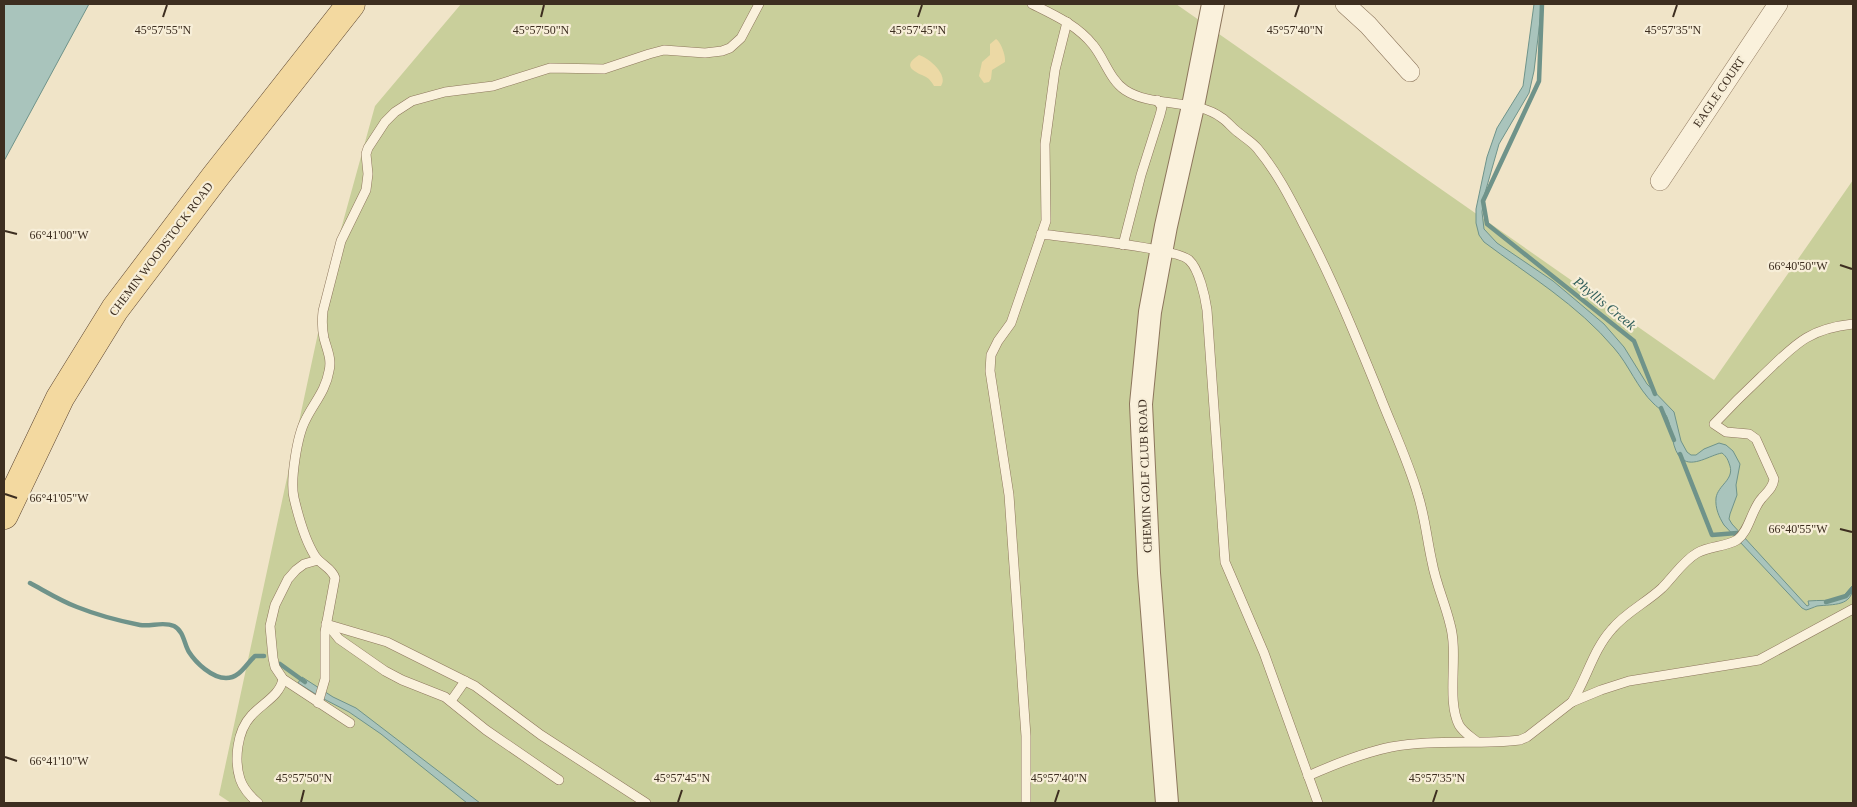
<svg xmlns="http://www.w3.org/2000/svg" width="1857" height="807" font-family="'Times New Roman',serif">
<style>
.green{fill:#c9cf9b}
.sand{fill:#ecd9a5}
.water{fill:#a9c4bc;stroke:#6f938a}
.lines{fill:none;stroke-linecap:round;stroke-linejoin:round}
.stream{stroke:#6f938a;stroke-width:4.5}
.service-casing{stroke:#8d765c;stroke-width:10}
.minor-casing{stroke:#8d765c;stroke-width:20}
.tertiary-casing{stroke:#8d765c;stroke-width:24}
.primary-casing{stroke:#5b4430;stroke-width:29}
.service{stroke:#faf1dc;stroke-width:9}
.minor{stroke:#faf1dc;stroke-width:19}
.tertiary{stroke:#faf1dc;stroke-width:22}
.primary{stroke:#f3d9a0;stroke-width:28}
.ticks{fill:none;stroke:#3d2e20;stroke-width:2}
.labels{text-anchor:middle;stroke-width:4.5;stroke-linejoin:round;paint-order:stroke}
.street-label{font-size:12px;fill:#3d2e20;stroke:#f7eed8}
.water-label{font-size:14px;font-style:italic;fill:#2f5d5a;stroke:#f7eed8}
.ticks-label{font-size:12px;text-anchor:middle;fill:#3d2e20;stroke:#f7eed8;stroke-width:4.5;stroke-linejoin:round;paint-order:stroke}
</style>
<rect width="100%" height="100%" fill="#f0e4c8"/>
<!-- green -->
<path class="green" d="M461 4H1176L1714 380 1853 180V803H231L219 795 338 240 375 106Z"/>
<!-- sand -->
<g class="sand">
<path d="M996 39C1001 42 1006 56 1005 62L992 70 991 79 989 82 984 83 979 76 982 62 990 55V44Z"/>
<path d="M919 55C929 58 949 75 941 86H934C932 83 930 79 926 77 916 72 900 67 919 55Z"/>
</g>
<!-- water -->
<g class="water">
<path d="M4 4H89L4 161Z"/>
<path d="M1534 4H1542L1534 71 1529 93 1499 144 1485 193 1482 212 1484 229 1497 243 1553 281 1604 324 1624 347 1647 384 1674 412 1681 441 1687 452 1691 455H1696L1704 449 1719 443 1726 445 1733 451 1740 464 1736 485 1737 495 1730 514 1729 519 1732 524 1807 606 1809 605 1808 601C1819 600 1830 601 1841 599L1853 585C1853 607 1833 604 1817 606 1814 607 1810 609 1806 610L1802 608 1724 525C1719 517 1715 508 1716 498 1718 485 1734 480 1730 466 1728 460 1727 457 1722 453 1710 455 1693 468 1682 459 1671 450 1673 430 1667 417 1665 412 1658 408 1654 404 1637 388 1629 365 1614 348 1578 305 1528 275 1484 242L1479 235 1476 223V209L1487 157 1497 128 1523 86Z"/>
<path d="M302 677 333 697 356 708 480 803H467L381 734 349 712 322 698 298 683Z"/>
</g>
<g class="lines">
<!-- stream -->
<g class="stream">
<path d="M1542 4 1539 81 1483 201 1487 224 1634 341 1655 394"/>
<path d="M1661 408 1674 440"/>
<path d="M1680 454 1712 535 1737 533"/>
<path d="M30 583C45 591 61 601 77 607 97 615 120 621 140 625 151 627 163 621 174 626 184 631 184 644 189 652 196 663 212 678 226 678 240 678 246 664 255 656H264"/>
<path d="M1826 602 1846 596 1853 588"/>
<path d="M280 664 305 682"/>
</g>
<defs>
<g id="service">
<path d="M1032 4C1054 15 1077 25 1093 45 1104 58 1110 80 1125 90 1152 108 1196 98 1222 118 1228 122 1233 129 1239 133 1245 138 1252 142 1257 148 1278 173 1292 202 1307 231 1334 283 1356 337 1378 391 1391 425 1408 460 1418 495 1425 517 1427 540 1432 562 1436 584 1445 603 1450 624 1459 655 1446 699 1459 725 1463 732 1470 736 1476 741"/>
<path d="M1041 234C1065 237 1177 248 1189 260 1199 269 1205 296 1207 310L1225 562 1264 653 1318 803"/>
<path d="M1123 245 1141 175 1160 115 1162 107 1157 100"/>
<path d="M318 560 304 564 296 570 288 579 275 605 270 626 273 658 275 667 283 679 350 723"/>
<path d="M326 624 387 642 475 686 541 735 646 803"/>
<path d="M327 624 339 639 385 671 402 680 445 697 486 730 559 780"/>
<path d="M451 701 465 681"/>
<path d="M1572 702C1587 678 1593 650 1612 629 1626 612 1646 603 1662 588 1674 576 1683 561 1697 553 1709 546 1725 547 1737 540 1750 530 1751 510 1762 498 1767 492 1773 488 1774 479L1756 439 1749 434 1726 432 1714 424C1730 407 1745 392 1761 377 1794 346 1806 329 1853 324"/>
<path d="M318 703 325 679V632L335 578C332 568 321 565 315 556 306 542 298 515 294 498 290 481 297 435 306 419 314 403 326 390 329 371 332 359 327 350 324 338 322 329 322 320 323 311L341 241 366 190 368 174 366 154 368 148 385 122 395 112 412 101 445 92 493 86 550 68 604 69 649 54 664 50 705 53 722 51 730 48 741 38 759 4"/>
<path d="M1308 776C1335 764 1362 753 1391 747 1434 739 1478 745 1520 740L1527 737 1572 702 1601 690 1629 681 1759 660 1853 609"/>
<path d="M258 803C251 797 243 788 240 779 234 760 237 731 251 716 261 704 280 696 283 679"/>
<path d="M1026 803V736L1009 495 990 371 991 355 998 341 1011 323 1046 221 1045 144 1055 70 1067 22"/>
</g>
<g id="minor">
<path d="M1345 4 1368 25 1410 72"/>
<path d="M1660 181 1778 4"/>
</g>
<path id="tertiary" d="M1167 803 1149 573 1141 404 1150 312 1166 226 1193 106 1213 4"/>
<path id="primary" d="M4 515 60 398 115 309 215 177 351 4"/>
</defs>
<!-- service casing -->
<use href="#service" class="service-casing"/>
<!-- minor casing -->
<use href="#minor" class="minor-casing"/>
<!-- tertiary casing -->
<use href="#tertiary" class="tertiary-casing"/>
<!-- primary casing -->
<use href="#primary" class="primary-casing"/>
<!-- service -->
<use href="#service" class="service"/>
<!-- minor -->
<use href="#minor" class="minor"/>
<!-- tertiary -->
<use href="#tertiary" class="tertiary"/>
<!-- primary -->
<use href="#primary" class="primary"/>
</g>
<!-- ticks -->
<path class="ticks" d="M163 17 167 5M541 17 544 5M918 17 922 5M1295 17 1299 5M1673 17 1677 5M5 231 17 234M1840 265 1852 269M5 494 17 498M1840 529 1852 532M5 757 17 761M301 802 304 790M678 802 682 790M1055 802 1059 790M1433 802 1437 790"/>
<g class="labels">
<!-- street labels -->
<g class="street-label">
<text transform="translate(1719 92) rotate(-56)" y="4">EAGLE COURT</text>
<text transform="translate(161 249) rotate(-53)" y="4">CHEMIN WOODSTOCK ROAD</text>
<text transform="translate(1145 476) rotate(-92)" y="4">CHEMIN GOLF CLUB ROAD</text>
</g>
<!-- water labels -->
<g class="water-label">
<text transform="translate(1605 303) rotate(39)" y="5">Phyllis Creek</text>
</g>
</g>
<g class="ticks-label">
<text x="163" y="34">45°57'55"N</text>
<text x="541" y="34">45°57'50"N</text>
<text x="918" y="34">45°57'45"N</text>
<text x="1295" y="34">45°57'40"N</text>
<text x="1673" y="34">45°57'35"N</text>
<text x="59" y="239">66°41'00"W</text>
<text x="1798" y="270">66°40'50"W</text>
<text x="59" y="502">66°41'05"W</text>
<text x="1798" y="533">66°40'55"W</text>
<text x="59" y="765">66°41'10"W</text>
<text x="304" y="782">45°57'50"N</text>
<text x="682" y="782">45°57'45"N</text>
<text x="1059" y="782">45°57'40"N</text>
<text x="1437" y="782">45°57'35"N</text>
</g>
<!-- border -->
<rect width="1857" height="807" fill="none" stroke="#3d2e20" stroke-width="10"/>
</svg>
